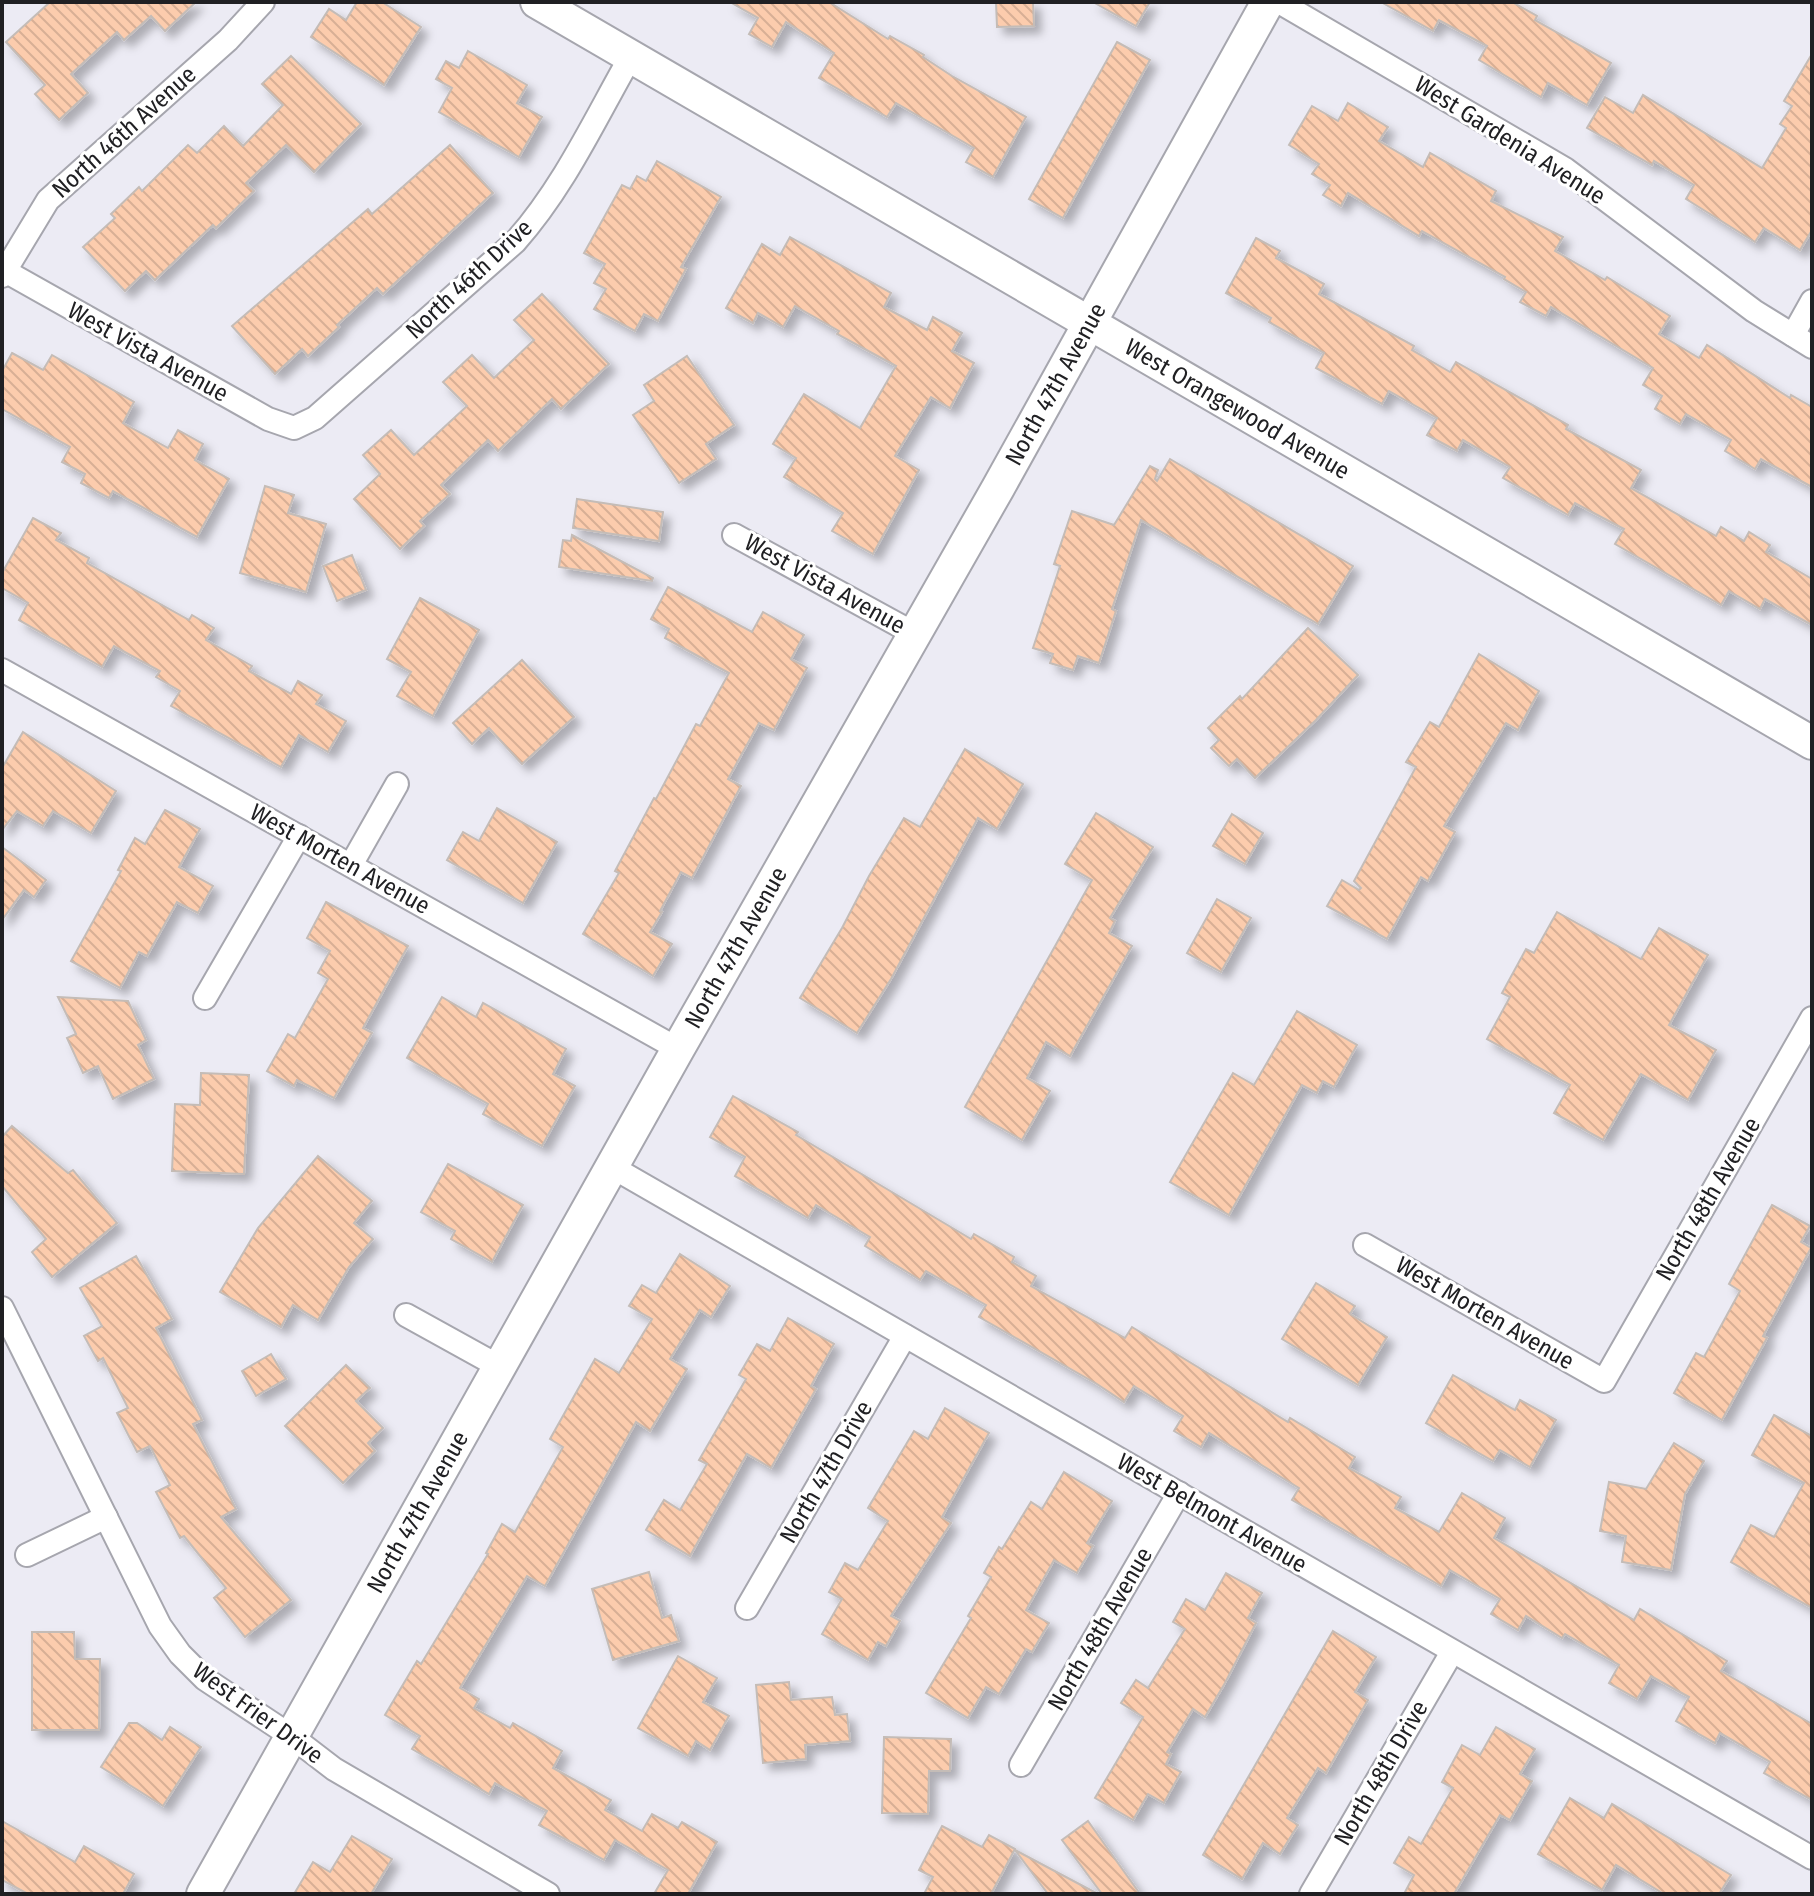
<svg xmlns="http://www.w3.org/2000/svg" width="1814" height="1896" font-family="'Fira Sans Condensed',sans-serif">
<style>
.building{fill:url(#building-back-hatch);stroke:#c4bcb7;stroke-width:2;filter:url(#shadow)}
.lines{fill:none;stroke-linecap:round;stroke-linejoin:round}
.street-casing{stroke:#a6a6ae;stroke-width:26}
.secondary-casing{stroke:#a6a6ae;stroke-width:36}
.street{stroke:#fff;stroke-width:22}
.secondary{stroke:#fff;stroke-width:32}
.labels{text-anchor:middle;stroke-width:6;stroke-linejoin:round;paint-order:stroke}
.street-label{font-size:24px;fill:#202023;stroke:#fff}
</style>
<defs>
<pattern id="building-back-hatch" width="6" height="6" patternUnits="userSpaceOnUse" patternTransform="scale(2)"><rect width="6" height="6" fill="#fcccad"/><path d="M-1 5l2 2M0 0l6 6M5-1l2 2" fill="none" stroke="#d8af95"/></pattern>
<filter id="shadow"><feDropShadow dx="7" dy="7" stdDeviation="4" flood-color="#0004"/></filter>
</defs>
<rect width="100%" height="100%" fill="#ecebf4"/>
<!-- building -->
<g class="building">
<path d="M50 2H196L165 31 151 16 124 40 117 32 71 74 88 93 59 120 35 94 45 85 6 42Z"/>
<path d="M357 2H382L421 27 384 85 311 37 329 9 346 20Z"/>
<path d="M730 2H829L888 39 890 36 924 55 923 57 952 76 1026 117 993 177 966 162 974 148 896 103 887 117 819 78 834 53 786 22 772 47 749 34 758 18Z"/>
<path d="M996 2H1033L1034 26 997 27Z"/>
<path d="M1093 2H1150L1136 26Z"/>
<path d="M1381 2H1512L1537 16 1535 20 1611 63 1587 105 1548 83 1541 97 1479 60 1487 46 1439 20 1433 31Z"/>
<path d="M1117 42 1150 60 1063 218 1029 199Z"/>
<path d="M468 51 527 85 517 103 542 117 519 157 439 112 452 88 436 79 446 61 459 68Z"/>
<path d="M1812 54V230L1800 250 1764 228 1755 242 1686 199 1694 185 1654 161 1652 165 1587 128 1605 97 1633 113 1643 95 1762 168 1786 128 1780 124 1792 106 1784 101Z"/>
<path d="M291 56 361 124 314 172 286 145 246 183 254 191 216 228 213 225 155 280 146 271 125 291 83 247 115 218 111 214 139 187 142 191 188 145 197 153 224 126 243 146 283 105 262 84Z"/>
<path d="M1348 103 1388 127 1379 141 1423 167 1430 153 1496 191 1491 201 1563 237 1555 251 1605 280 1607 277 1670 316 1659 334 1699 358 1707 345 1790 398 1791 395 1812 407V487L1761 459 1755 469 1725 451 1731 440 1686 414 1680 424 1655 409 1662 396 1643 385 1653 368 1551 307 1546 316 1520 302 1526 292 1504 279 1505 277 1422 231 1419 236 1348 193 1341 206 1323 195 1330 185 1312 174 1319 164 1289 145 1312 106 1338 121Z"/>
<path d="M450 145 493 193 383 294 377 288 337 325 339 327 308 356 302 349 275 374 232 326 368 209 372 214Z"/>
<path d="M657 161 721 197 681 267 686 269 658 321 644 314 635 331 594 309 606 289 594 283 605 264 584 253 622 185 630 189 637 176 646 181Z"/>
<path d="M790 237 891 293 884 307 927 330 933 317 962 333 952 351 974 363 950 408 931 397 895 456 919 470 873 554 832 531 843 513 784 477 796 458 773 444 804 394 860 428 896 366 837 334 839 331 795 306 783 327 758 313 753 323 726 308 762 244 780 255Z"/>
<path d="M1256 238 1280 251 1276 258 1324 284 1319 294 1414 346 1412 350 1450 372 1456 362 1568 425 1566 429 1641 470 1631 488 1716 536 1721 527 1744 541 1749 532 1770 545 1766 552 1812 579V625L1765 599 1760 609 1729 591 1721 605 1615 544 1624 529 1575 503 1568 515 1503 478 1510 467 1463 440 1457 451 1427 435 1437 418 1389 391 1382 404 1316 368 1324 353 1269 322 1271 318 1226 293Z"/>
<path d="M542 294 609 364 561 409 552 399 498 451 488 440 441 485 450 494 420 521 424 526 400 549 354 499 380 474 363 455 391 430 414 455 467 406 443 382 472 355 494 378 534 340 514 320Z"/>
<path d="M12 353 43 370 52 355 134 402 123 423 168 448 178 430 203 444 195 460 229 479 197 537 113 491 109 498 81 483 85 474 62 462 70 447 2 409V371Z"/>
<path d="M687 356 734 425 706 444 716 459 679 483 633 415 654 401 644 385Z"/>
<path d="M1170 459 1353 566 1318 624 1141 520 1112 609 1116 611 1099 663 1078 656 1073 670 1050 663 1053 654 1033 648 1060 566 1054 564 1072 511 1114 525 1150 466 1158 470 1155 479 1157 481Z"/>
<path d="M265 486 294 495 288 513 326 524 306 592 240 573Z"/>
<path d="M577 499 663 512 659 541 573 528Z"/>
<path d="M33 518 61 533 56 540 89 558 87 563 189 620 192 615 214 628 206 640 252 666 249 671 291 694 298 681 322 695 316 704 346 721 328 752 299 735 281 767 171 706 180 691 156 677 160 671 114 646 102 667 19 620 28 603 2 588V573Z"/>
<path d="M572 535 653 578 652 581 559 567 563 540 571 541Z"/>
<path d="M352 555 366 590 337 601 323 566Z"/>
<path d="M668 587 752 632 763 612 804 635 791 659 807 668 774 730 759 723 728 779 741 786 692 878 681 872 660 911 662 912 650 932 672 944 653 976 583 934 619 873 615 871 654 798 656 799 696 724 700 726 729 673 665 638 669 629 651 619Z"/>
<path d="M420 598 479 630 433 716 397 696 411 672 387 659Z"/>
<path d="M1308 628 1358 675 1316 720 1255 778 1237 759 1229 766 1211 748 1219 740 1208 728 1240 696 1242 699Z"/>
<path d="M1479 654 1539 691 1518 730 1506 723 1444 826 1455 832 1428 881 1421 877 1387 939 1327 906 1342 880 1359 890 1361 888 1354 881 1416 767 1406 762 1430 722 1439 727Z"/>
<path d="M522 660 574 717 522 764 489 728 472 744 453 723Z"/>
<path d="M23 732 116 791 91 833 53 811 43 826 17 811 2 830V768Z"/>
<path d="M965 749 1023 784 997 829 978 818 891 979 857 1033 800 998 842 928 869 876 904 818 920 827Z"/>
<path d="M497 808 557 842 523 903 447 860 463 832 479 841Z"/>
<path d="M165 810 200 829 179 867 213 886 198 913 177 902 147 956 139 952 120 988 71 961 121 871 118 870 135 838 145 844Z"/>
<path d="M1096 813 1153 847 1110 918 1115 921 1109 933 1132 946 1070 1056 1046 1042 1027 1078 1050 1091 1022 1140 965 1107 1092 880 1065 864Z"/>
<path d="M1232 814 1263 833 1245 864 1213 846Z"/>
<path d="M2 847 46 880 34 897 24 890 2 920Z"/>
<path d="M1217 899 1251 918 1221 972 1187 953Z"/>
<path d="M326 902 408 946 363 1028 372 1033 334 1098 297 1080 294 1086 267 1071 288 1034 295 1038 328 979 318 973 330 951 307 938Z"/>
<path d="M1557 912 1641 959 1659 928 1708 955 1669 1025 1716 1050 1688 1100 1641 1074 1603 1140 1554 1113 1570 1085 1487 1039 1510 997 1502 993 1526 949 1534 953Z"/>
<path d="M58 997 128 1001 146 1040 138 1045 154 1079 113 1099 98 1066 83 1073 67 1038 76 1034Z"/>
<path d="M442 997 476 1017 483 1003 566 1049 553 1074 575 1086 542 1146 483 1114 488 1104 407 1058Z"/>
<path d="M1297 1011 1357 1045 1334 1087 1323 1081 1317 1093 1302 1085 1229 1215 1170 1182 1233 1073 1254 1085Z"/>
<path d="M201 1073 249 1075 244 1174 172 1171 175 1104 200 1105Z"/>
<path d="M733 1096 798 1132 796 1135 971 1239 974 1234 1014 1257 1012 1262 1036 1276 1031 1286 1125 1338 1132 1327 1288 1422 1290 1418 1355 1457 1349 1468 1401 1497 1395 1508 1439 1532 1462 1493 1505 1518 1494 1538 1634 1620 1640 1609 1727 1661 1721 1671 1812 1724V1800L1764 1773 1770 1762 1720 1733 1715 1743 1676 1721 1689 1697 1651 1676 1637 1699 1609 1683 1619 1665 1565 1634 1562 1638 1526 1616 1518 1630 1491 1614 1500 1599 1450 1570 1441 1586 1292 1500 1299 1488 1209 1433 1201 1447 1174 1431 1183 1416 1134 1386 1124 1402 1097 1384 979 1317 986 1305 926 1271 920 1280 865 1246 870 1237 816 1205 808 1218 735 1176 745 1157 710 1137Z"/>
<path d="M12 1126 68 1173 73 1170 117 1223 52 1277 32 1252 46 1239 2 1186V1137Z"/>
<path d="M318 1156 372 1201 354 1223 373 1239 349 1267 318 1320 293 1305 281 1327 220 1292 258 1228Z"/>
<path d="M448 1164 523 1205 492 1262 451 1239 455 1231 421 1212Z"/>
<path d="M1772 1205 1810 1226 1801 1242 1811 1248 1763 1336 1767 1338 1722 1420 1674 1393 1696 1353 1704 1357 1740 1291 1729 1284Z"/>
<path d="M680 1254 730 1286 711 1317 700 1310 670 1359 687 1369 650 1431 636 1422 545 1586 527 1576 460 1688 479 1699 474 1708 510 1728 513 1723 562 1751 553 1768 611 1800 605 1810 642 1831 652 1814 678 1828 682 1822 717 1842 688 1894H654L668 1870 615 1840 604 1860 539 1825 547 1811 495 1783 489 1794 412 1749 420 1736 385 1715 417 1661 421 1664 488 1554 486 1553 502 1524 515 1532 563 1447 550 1439 595 1359 619 1373 652 1319 629 1306 642 1285 656 1293Z"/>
<path d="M136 1256 172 1319 156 1328 202 1420 193 1424 236 1509 221 1517 291 1600 245 1637 214 1598 226 1588 184 1536 180 1538 156 1492 170 1485 150 1446 137 1452 117 1413 128 1408 103 1358 98 1361 84 1336 102 1326 80 1288Z"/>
<path d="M1316 1283 1355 1306 1350 1314 1387 1337 1358 1385 1282 1339Z"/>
<path d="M788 1318 834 1344 811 1386 816 1389 771 1468 747 1454 690 1556 646 1530 664 1500 680 1510 707 1464 699 1460 746 1379 739 1375 757 1344 770 1351Z"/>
<path d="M271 1354 286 1379 256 1396 242 1371Z"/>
<path d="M346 1365 370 1388 356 1401 383 1428 368 1443 375 1451 343 1483 285 1426Z"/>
<path d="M1453 1375 1515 1410 1520 1400 1556 1420 1530 1467 1500 1450 1493 1461 1426 1423Z"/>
<path d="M945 1408 989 1433 942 1517 951 1523 891 1616 900 1621 886 1646 878 1642 868 1660 822 1634 842 1599 829 1592 845 1563 858 1570 888 1521 868 1508 914 1431 928 1439Z"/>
<path d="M1774 1415 1812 1436V1608L1731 1562 1751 1525 1774 1537 1804 1483 1752 1455Z"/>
<path d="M1674 1443 1704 1461 1685 1494 1671 1570 1622 1562 1626 1536 1600 1531 1609 1482 1646 1489Z"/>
<path d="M1064 1472 1112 1501 1087 1543 1093 1546 1077 1573 1054 1560 1026 1610 1049 1623 1032 1652 1026 1649 999 1694 986 1687 968 1718 926 1693 971 1618 968 1616 991 1577 984 1573 999 1547 1002 1549 1031 1502 1042 1509Z"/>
<path d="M649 1572 662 1618 671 1615 679 1641 613 1660 592 1589Z"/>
<path d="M1226 1573 1262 1593 1248 1618 1256 1623 1225 1683 1205 1717 1193 1709 1167 1752 1171 1754 1166 1764 1181 1772 1164 1803 1148 1794 1133 1820 1095 1798 1143 1717 1121 1703 1136 1680 1148 1688 1185 1629 1173 1622 1186 1599 1205 1610Z"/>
<path d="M1333 1631 1376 1657 1355 1692 1368 1700 1326 1773 1318 1768 1287 1818 1298 1825 1280 1854 1263 1843 1242 1879 1203 1855Z"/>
<path d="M32 1632H74L75 1659H100L99 1730H32Z"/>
<path d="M678 1656 717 1678 703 1702 729 1716 710 1750 696 1741 688 1756 638 1728Z"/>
<path d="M789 1682 791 1700 832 1697 835 1715 847 1714 850 1741 805 1745 806 1759 763 1763 756 1685Z"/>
<path d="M129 1723H137L162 1740 170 1727 201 1747 163 1806 101 1767Z"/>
<path d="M1496 1727 1535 1749 1520 1774 1532 1781 1510 1820 1500 1815 1454 1894H1404L1414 1875 1394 1863 1409 1837 1421 1844 1453 1788 1442 1782 1462 1745 1480 1755Z"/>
<path d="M884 1737 951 1739 950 1771H929L928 1814 882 1813Z"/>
<path d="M1570 1798 1604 1818 1612 1804 1731 1875 1719 1894H1664L1616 1865 1602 1890 1538 1854Z"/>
<path d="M2 1821 75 1862 84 1846 134 1874 123 1894H28L2 1880Z"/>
<path d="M1088 1821 1140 1894H1102L1062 1840Z"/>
<path d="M942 1826 982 1847 989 1835 1015 1849 991 1894H924L933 1877 919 1870Z"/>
<path d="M352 1836 392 1859 371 1894H294L313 1862 330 1872Z"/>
<path d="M1015 1850 1098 1894H1048Z"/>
</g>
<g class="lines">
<defs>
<g id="street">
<path d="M1279 2 1565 169 1754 311 1812 347"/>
<path d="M5 271 268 419 294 428 315 418 515 242C564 187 595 119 631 56"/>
<path d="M2 276 48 200 228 40 263 2"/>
<path d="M1793 335 1812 301"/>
<path d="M734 535 915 634"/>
<path d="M2 670 678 1049"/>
<path d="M351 865 397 784"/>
<path d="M205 998 299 836"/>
<path d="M612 1167 1812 1858"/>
<path d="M1365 1245 1604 1381 1812 1018"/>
<path d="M2 1308 160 1626 180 1654 205 1679 291 1736 334 1769 548 1894"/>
<path d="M406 1315 500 1367"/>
<path d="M27 1555 106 1517"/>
<path d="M747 1608 905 1336"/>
<path d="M1021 1765 1179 1493"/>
<path d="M1311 1894 1452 1652"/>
</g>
<g id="secondary">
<path id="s1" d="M537 2 1812 743"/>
<path id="s2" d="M203 1894 678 1049 998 488 1268 2"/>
</g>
</defs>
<!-- street casing -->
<use href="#street" class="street-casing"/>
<!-- secondary casing -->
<use href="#secondary" class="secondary-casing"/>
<!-- street -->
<use href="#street" class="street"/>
<!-- secondary -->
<use href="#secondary" class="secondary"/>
</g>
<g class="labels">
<!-- street labels -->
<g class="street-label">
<text transform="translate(124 132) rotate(-42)" y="8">North 46th Avenue</text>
<text transform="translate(1510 140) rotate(32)" y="8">West Gardenia Avenue</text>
<text transform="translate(469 279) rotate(-43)" y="8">North 46th Drive</text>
<text transform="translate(148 352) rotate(29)" y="8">West Vista Avenue</text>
<text dy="8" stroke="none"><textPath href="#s2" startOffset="1734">North 47th Avenue</textPath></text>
<text dy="8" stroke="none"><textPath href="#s1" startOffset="810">West Orangewood Avenue</textPath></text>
<text transform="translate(825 584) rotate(29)" y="8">West Vista Avenue</text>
<text transform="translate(340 859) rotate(29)" y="8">West Morten Avenue</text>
<text dy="8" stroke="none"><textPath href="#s2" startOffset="1086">North 47th Avenue</textPath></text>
<text transform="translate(1708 1199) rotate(-60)" y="8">North 48th Avenue</text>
<text transform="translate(1485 1313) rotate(30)" y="8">West Morten Avenue</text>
<text transform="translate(826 1472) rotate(-60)" y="8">North 47th Drive</text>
<text dy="8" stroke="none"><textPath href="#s2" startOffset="438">North 47th Avenue</textPath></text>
<text transform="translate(1212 1513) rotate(30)" y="8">West Belmont Avenue</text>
<text transform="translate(1100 1629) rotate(-60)" y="8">North 48th Avenue</text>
<text transform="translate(258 1713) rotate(36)" y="8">West Frier Drive</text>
<text transform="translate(1381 1773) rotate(-60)" y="8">North 48th Drive</text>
</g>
</g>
<!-- border -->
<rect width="1814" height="1896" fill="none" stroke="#202023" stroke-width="8"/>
</svg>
